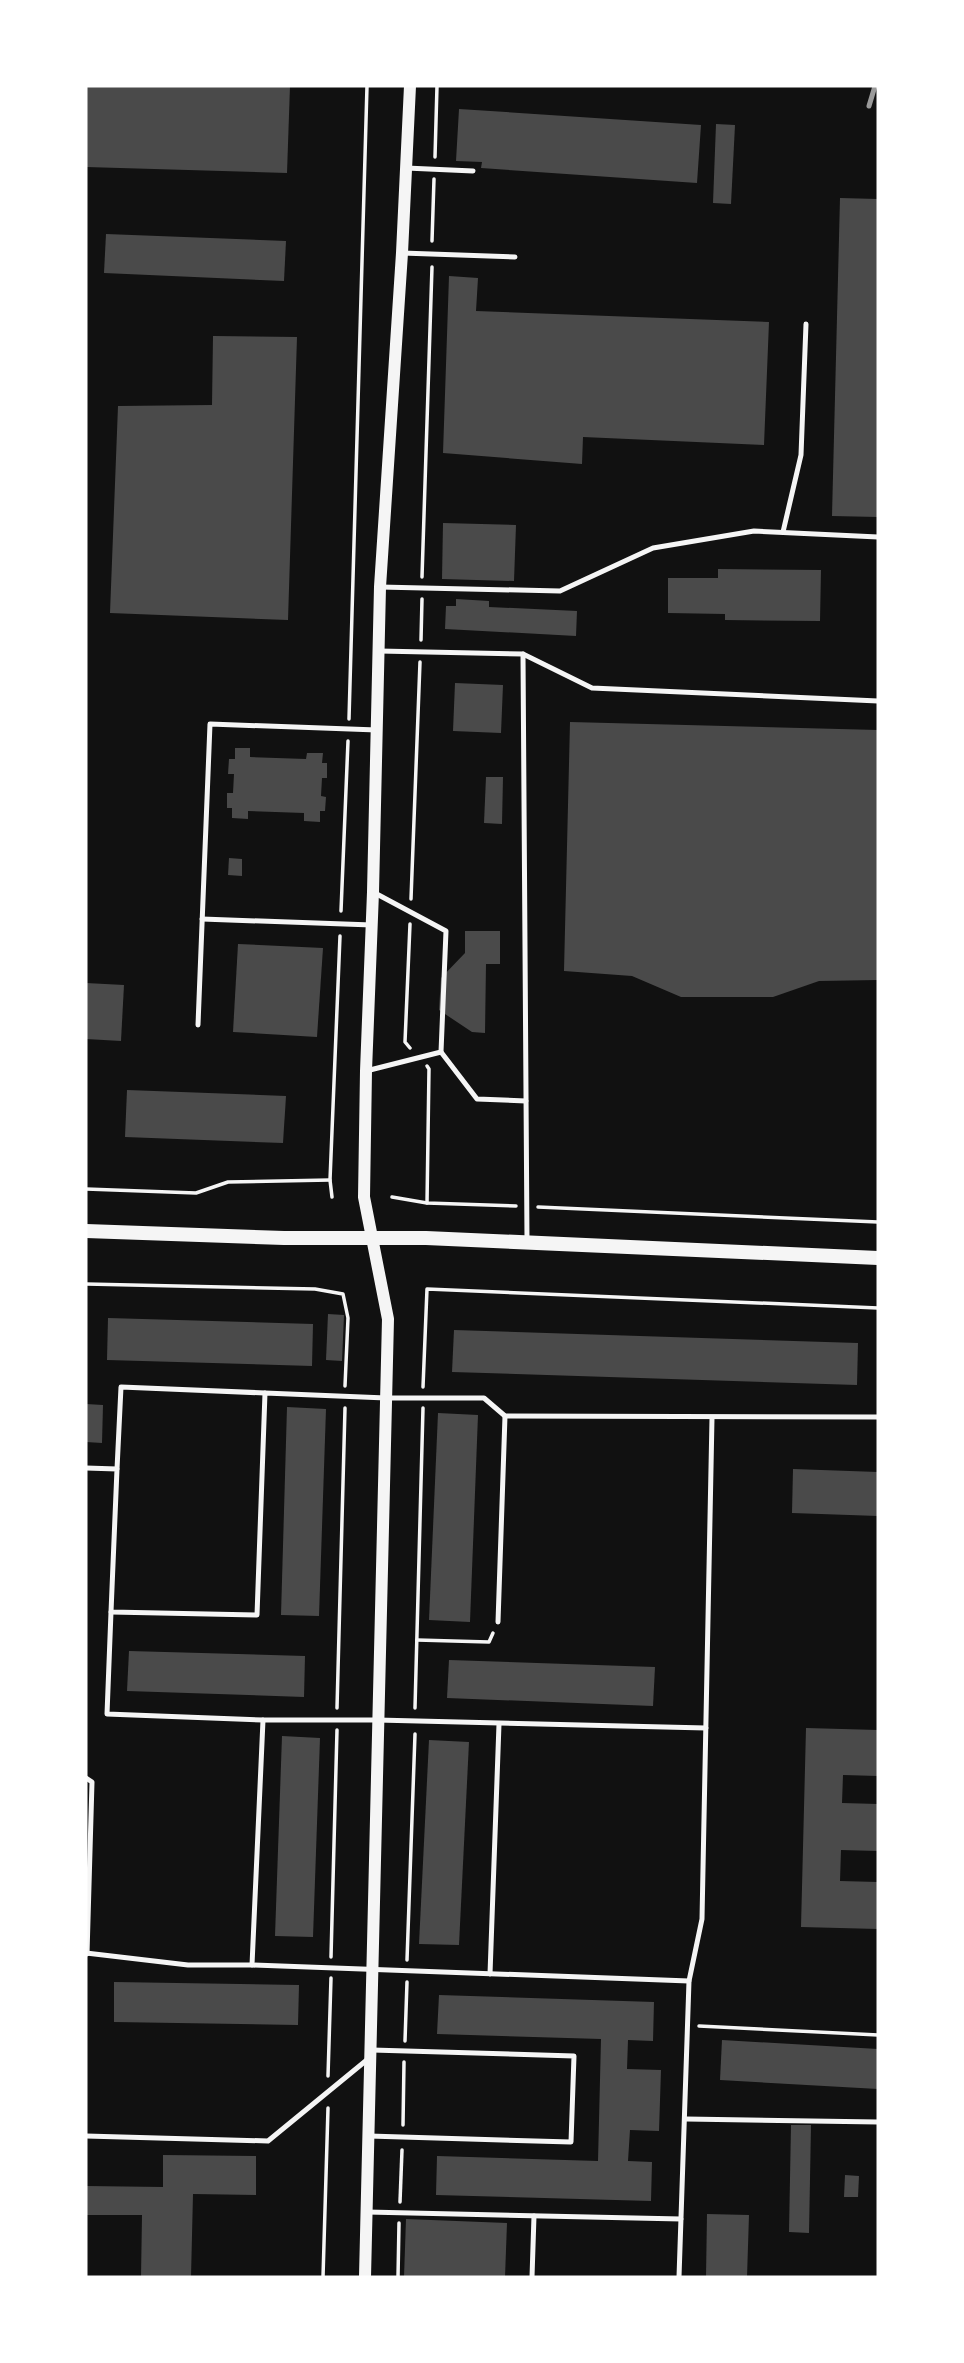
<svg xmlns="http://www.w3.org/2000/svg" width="964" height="2363" font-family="Commissioner,sans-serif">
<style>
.building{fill:#4a4a4a}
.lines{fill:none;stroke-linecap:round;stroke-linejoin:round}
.path{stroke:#f5f5f5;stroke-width:3.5}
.service{stroke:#f5f5f5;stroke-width:5}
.tertiary{stroke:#f5f5f5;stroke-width:12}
.secondary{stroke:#f5f5f5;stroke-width:14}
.rail{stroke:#9a9a9a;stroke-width:5}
</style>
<rect width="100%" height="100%" fill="#111"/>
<!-- building -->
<g class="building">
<path d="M86 86H290L287 173 86 167Z"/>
<path d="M459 109 701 125 697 183 481 168 482 162 456 161Z"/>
<path d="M716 124 735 125 731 204 713 203Z"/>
<path d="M840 198 878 199V517L832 516Z"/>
<path d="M106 234 286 241 284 281 104 273Z"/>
<path d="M449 276 478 278 476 311 769 322 764 445 583 437 582 464 443 453Z"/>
<path d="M213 336 297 337 288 620 110 613 118 406 212 405Z"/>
<path d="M443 523 516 525 514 581 442 579Z"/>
<path d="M718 569 821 570 820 621 725 620V614L668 613V578H718Z"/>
<path d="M456 599 489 601V607L577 611 576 636 445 629 446 606H456Z"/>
<path d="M455 683 503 685 501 733 453 731Z"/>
<path d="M570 722 878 730V980L819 981 773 997H681L632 976 564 971Z"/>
<path d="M235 748H250V757L306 759 307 753H323L322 763H327V778H322L321 796 326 797 325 811H320V822L304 821V813L248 811V819L232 818V808H227V793H233L234 774H228L229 759H235Z"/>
<path d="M486 777H503L502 824 484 823Z"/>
<path d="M229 858 242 859V876L228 875Z"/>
<path d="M465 931H500V964H486L485 1033 472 1032 439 1010 441 978 465 953Z"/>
<path d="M238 944 323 948 317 1037 233 1032Z"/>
<path d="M86 983 124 985 121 1041 86 1039Z"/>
<path d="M127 1090 286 1096 283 1143 125 1137Z"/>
<path d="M328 1314 344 1315 342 1361 326 1360Z"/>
<path d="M108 1318 313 1324 312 1366 107 1360Z"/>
<path d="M454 1330 858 1343 857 1385 452 1372Z"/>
<path d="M86 1404 103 1405 102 1443 86 1442Z"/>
<path d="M287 1407 326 1409 319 1616 281 1615Z"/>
<path d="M438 1413 478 1415 470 1622 429 1620Z"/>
<path d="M793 1469 878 1472V1516L792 1513Z"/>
<path d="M129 1651 305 1656 304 1697 127 1691Z"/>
<path d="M449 1660 655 1667 653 1706 447 1698Z"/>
<path d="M806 1728 878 1730V1776L843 1775 842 1803 878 1804V1851L841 1850 840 1881 878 1882V1929L801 1927Z"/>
<path d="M282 1736 320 1738 313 1937 275 1936Z"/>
<path d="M429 1740 469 1742 459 1945 419 1944Z"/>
<path d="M114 1982 299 1985 298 2025 114 2022Z"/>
<path d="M439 1995 654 2002 653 2041 628 2040 627 2069 661 2070 659 2131 630 2130 628 2161 652 2162 651 2201 436 2195 437 2156 598 2161 601 2039 437 2034Z"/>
<path d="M722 2040 878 2049V2089L720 2080Z"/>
<path d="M791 2125H811L809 2233 789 2232Z"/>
<path d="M163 2155 256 2156V2195L193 2194 191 2277H141L142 2215H86V2186L163 2187Z"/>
<path d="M845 2175 859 2176 858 2197H844Z"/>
<path d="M707 2214 749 2215 747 2277H706Z"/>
<path d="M406 2219 507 2223 505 2277H404Z"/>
</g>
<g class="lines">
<!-- path -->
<g class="path">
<path d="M435 157 437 86"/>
<path d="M432 241 434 179"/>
<path d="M422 577 432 267"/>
<path d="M421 640 422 599"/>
<path d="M349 719 367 86"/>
<path d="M411 899 420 662"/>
<path d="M341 911 348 741"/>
<path d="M410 924 405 1042 410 1048"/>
<path d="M427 1066 429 1069 427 1203"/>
<path d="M86 1189 196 1193 228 1182 330 1180"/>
<path d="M332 1197 330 1180 340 936"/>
<path d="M392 1197 427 1203 516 1206"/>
<path d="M538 1207 878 1222"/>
<path d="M86 1284 315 1289 343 1294 348 1318 345 1386"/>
<path d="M423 1387 427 1289 878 1308"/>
<path d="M417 1640 489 1642 493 1633"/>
<path d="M337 1708 345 1408"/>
<path d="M415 1708 423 1408"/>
<path d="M331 1957 337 1730"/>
<path d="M407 1960 415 1734"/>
<path d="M699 2026 878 2035"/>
<path d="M405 2041 407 1982"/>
<path d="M328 2076 331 1978"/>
<path d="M403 2125 404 2062"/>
<path d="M400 2202 402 2150"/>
<path d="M323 2277 328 2108"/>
<path d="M398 2277 399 2223"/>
</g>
<!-- service -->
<g class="service">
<path d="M406 168 473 171"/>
<path d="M402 253 515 257"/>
<path d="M783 532 801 455 806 324"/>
<path d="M380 587 560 591 653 548 754 531 878 537"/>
<path d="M379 651 523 654 592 688 878 701"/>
<path d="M523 654 527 1240"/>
<path d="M202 919 372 925"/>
<path d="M198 1025 210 724 377 730"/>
<path d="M441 1052 477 1099 526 1101"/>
<path d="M366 1071 441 1052 446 931 373 892"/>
<path d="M86 1468 117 1469 111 1612 257 1615 265 1393 386 1398H484L505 1416 878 1417"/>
<path d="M117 1469 121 1387 265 1393"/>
<path d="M111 1612 107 1714 263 1720H377L706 1728"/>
<path d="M498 1622 505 1416"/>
<path d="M86 1778 92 1782 87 1954"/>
<path d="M86 1953 188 1965H252L689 1981"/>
<path d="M252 1965 263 1720"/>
<path d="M490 1974 499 1724"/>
<path d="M686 2119 878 2122"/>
<path d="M86 2136 268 2141 368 2059"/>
<path d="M369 2136 571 2142 574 2056 372 2050"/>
<path d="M367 2212 681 2219"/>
<path d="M532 2277 534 2216"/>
<path d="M679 2277 689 1981 702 1919 712 1418"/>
</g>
<!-- tertiary -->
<path class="tertiary" d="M365 2277 388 1319 364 1197 366 1071 373 892 380 587 402 253 410 86"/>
<!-- secondary -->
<path class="secondary" d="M86 1231 284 1238H426L878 1258"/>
<!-- rail -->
<path class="rail" d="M869 106 875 86"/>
</g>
<!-- border -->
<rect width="964" height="2363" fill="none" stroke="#ffffff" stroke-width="175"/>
</svg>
